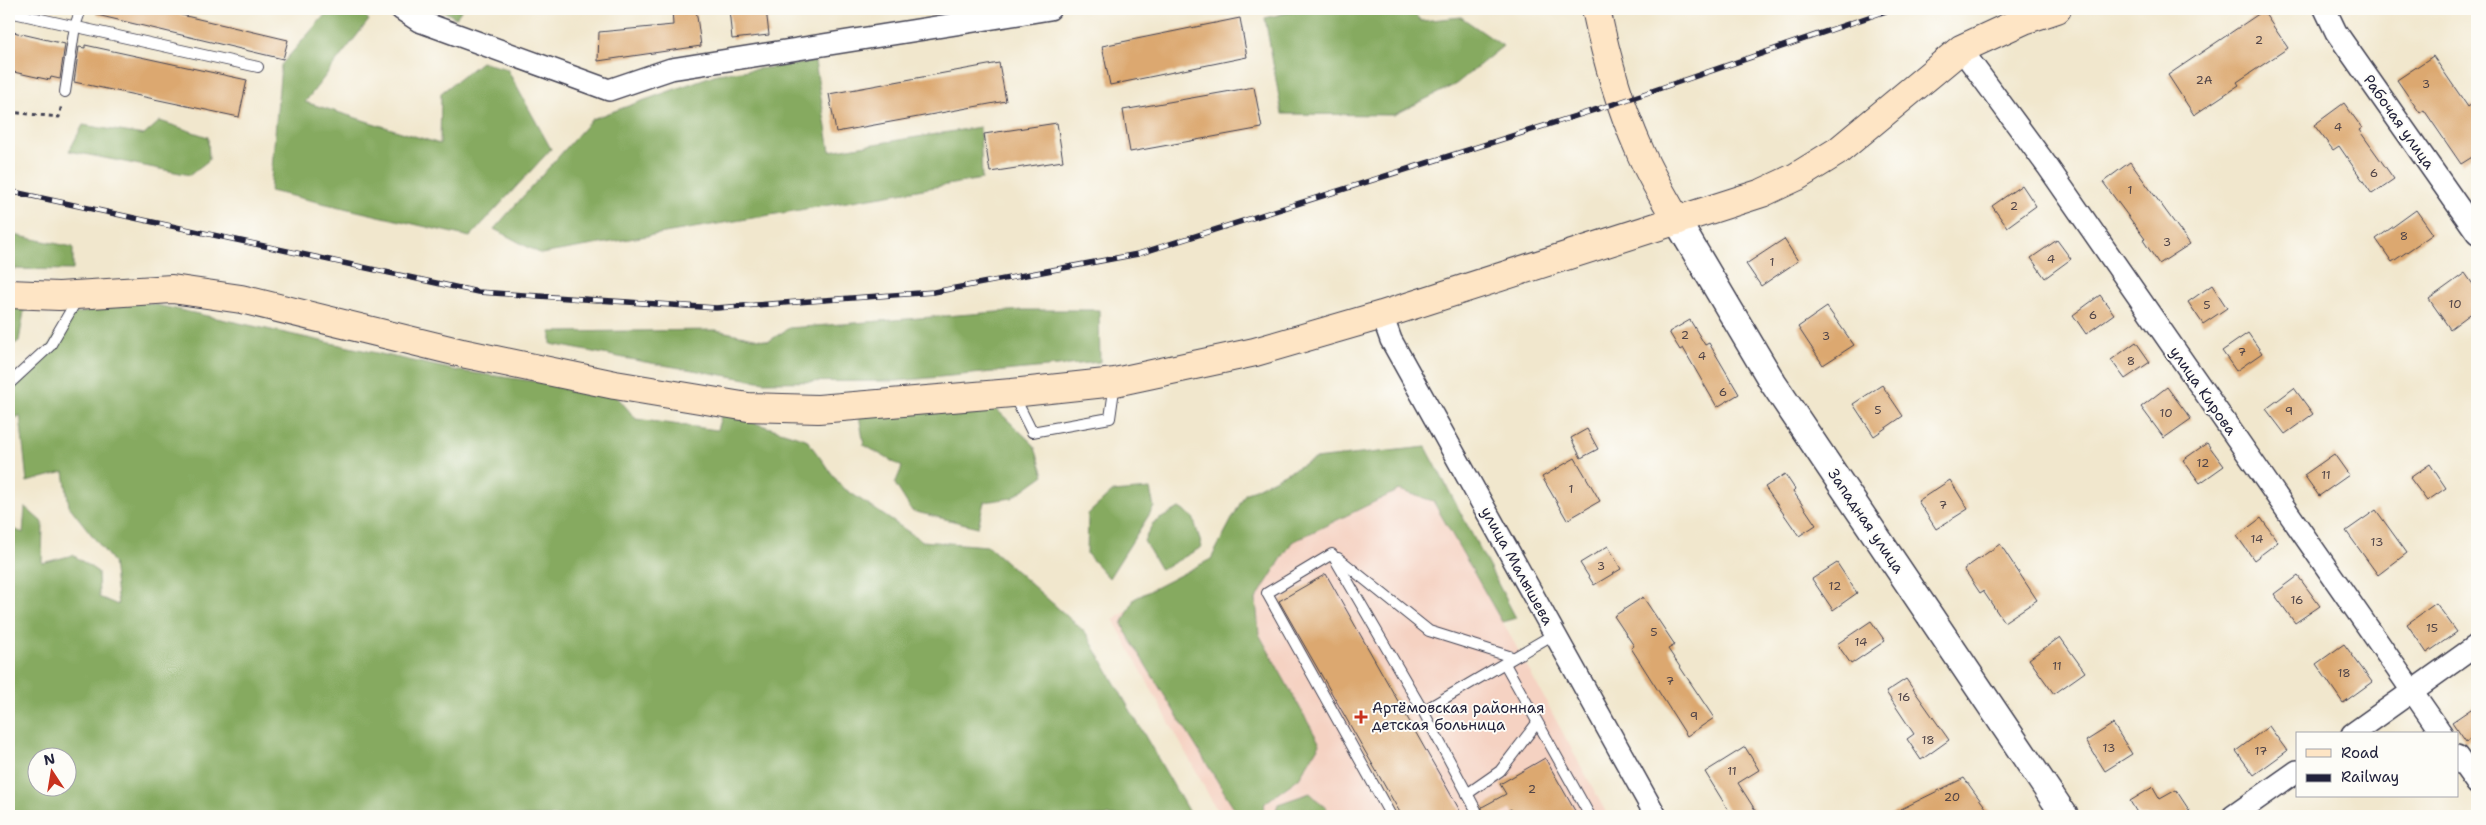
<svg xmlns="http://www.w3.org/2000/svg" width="2486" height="825" font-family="'Shantell Sans',sans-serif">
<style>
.built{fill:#f5d2c2}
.forest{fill:#86aa60;stroke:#54664e;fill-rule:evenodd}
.building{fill:#dca86f}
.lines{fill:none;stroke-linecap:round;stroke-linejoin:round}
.service-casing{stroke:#414051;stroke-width:12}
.minor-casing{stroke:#414051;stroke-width:24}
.tertiary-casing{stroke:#414051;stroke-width:29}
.secondary-casing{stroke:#414051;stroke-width:30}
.path{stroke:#414051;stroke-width:3;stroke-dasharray:4 4;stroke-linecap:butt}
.service{stroke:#fff;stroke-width:10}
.minor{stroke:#fff;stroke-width:21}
.tertiary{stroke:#fff;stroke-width:26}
.secondary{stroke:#fee5c5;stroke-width:28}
.rail-casing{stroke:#22223b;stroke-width:5.5}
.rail{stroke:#fdfcf7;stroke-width:4;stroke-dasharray:11;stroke-linecap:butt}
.poi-dot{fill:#c8321e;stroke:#fdfcf7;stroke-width:2}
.labels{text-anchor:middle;stroke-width:4;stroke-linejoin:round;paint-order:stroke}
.number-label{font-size:12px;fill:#504448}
.street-label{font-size:15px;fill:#22223b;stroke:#fdfcf7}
.poi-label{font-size:15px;fill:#22223b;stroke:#fdfcf7;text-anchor:start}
</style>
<rect width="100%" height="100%" fill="#fdfcf7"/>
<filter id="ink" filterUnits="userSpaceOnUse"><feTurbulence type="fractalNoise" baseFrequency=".02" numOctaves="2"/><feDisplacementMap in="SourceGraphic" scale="10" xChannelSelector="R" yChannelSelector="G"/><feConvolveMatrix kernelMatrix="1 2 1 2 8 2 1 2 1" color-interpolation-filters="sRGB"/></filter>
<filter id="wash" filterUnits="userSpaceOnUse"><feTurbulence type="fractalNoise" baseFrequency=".0096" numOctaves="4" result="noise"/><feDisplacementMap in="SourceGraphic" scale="20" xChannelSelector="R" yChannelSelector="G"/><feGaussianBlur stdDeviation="1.12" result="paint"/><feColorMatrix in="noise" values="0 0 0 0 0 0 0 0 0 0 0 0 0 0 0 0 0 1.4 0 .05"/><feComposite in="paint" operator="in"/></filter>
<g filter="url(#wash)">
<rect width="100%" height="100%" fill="#f1e7cd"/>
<!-- built -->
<path class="built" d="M1413 456 1608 816H1220L1113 619Z"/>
<!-- forest -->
<g class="forest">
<path d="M330 9H359L369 20 305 102 440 144 441 93 481 62 507 69 551 149 470 237 270 191 281 65Z"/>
<path d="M440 9H462L456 18Z"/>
<path d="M1303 9H1410L1421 21 1461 17 1503 46 1456 84 1394 115 1282 114 1265 18Z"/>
<path d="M815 62 830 151 980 127 982 179 541 254 494 229 592 119 717 74Z"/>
<path d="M160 121 208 137 209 160 190 175 69 151 83 125 144 135Z"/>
<path d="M9 234 73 247V270L9 269Z"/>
<path d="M9 293 27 294 19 341 9 348Z"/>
<path d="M143 302 459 371 613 392 636 419 717 430 722 413 806 439 842 487 922 541 988 546 1086 633 1191 816H9V527L23 533 25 507 43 523 42 563 73 555 98 572 99 597 118 605 113 562 69 506 64 472 27 482 20 415 9 424V387L42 358 67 315ZM38 758H68V788H38Z"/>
<path d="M1023 310H1099L1100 362 897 381 764 382 645 362 551 344V332L716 330 769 341 789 328Z"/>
<path d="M995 408 1034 445 1044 475 1012 498 984 502 978 527 912 511 895 484 902 467 864 445 859 415Z"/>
<path d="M1426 447 1516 618 1502 622 1433 501 1399 490 1292 542 1256 599 1259 634 1320 744 1299 778 1265 803 1262 816H1239L1132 643 1122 624 1134 599 1211 559 1245 494 1314 459Z"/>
<path d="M1150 489 1154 507 1109 578 1087 554 1088 514 1112 492Z"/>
<path d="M1179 508 1193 517 1202 547 1161 570 1144 541 1153 523Z"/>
<path d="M1310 793 1334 816H1274L1278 804Z"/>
</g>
<g id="blocks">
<!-- building -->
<g class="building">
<path d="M97 9H156L288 40 283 59 97 15Z"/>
<path d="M672 9H696L701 46 598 61 599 32 673 25Z"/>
<path d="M729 9H766L769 35 732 39Z"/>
<path d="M2263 11 2288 48 2237 82 2239 85 2194 115 2168 75Z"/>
<path d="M1240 18 1247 57 1110 85 1102 46Z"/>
<path d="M9 31 65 44 60 79 51 77 50 80 9 71Z"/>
<path d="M85 45 247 80 239 117 74 82 79 47 85 48Z"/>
<path d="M2433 56 2468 107 2472 104 2477 112V154L2461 164 2424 110 2420 113 2397 80Z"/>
<path d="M999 63 1006 101 836 132 829 94Z"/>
<path d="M1254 87 1262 128 1130 152 1123 110Z"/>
<path d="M2344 103 2362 128 2359 130 2394 179 2372 194 2339 146 2333 150 2314 125Z"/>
<path d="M1057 123 1063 161 990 172 984 134Z"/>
<path d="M2130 162 2190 244 2159 264 2143 240 2145 239 2103 182Z"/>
<path d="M2022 185 2036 206 2007 227 1992 206Z"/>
<path d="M2416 210 2433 234 2392 262 2376 239Z"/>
<path d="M1784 239 1798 261 1761 286 1746 264Z"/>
<path d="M2057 240 2071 259 2045 278 2031 258Z"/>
<path d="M2465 273 2477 290V309L2450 329 2429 299Z"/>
<path d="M2212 285 2227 308 2203 324 2188 302Z"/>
<path d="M2100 295 2114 314 2086 334 2073 315Z"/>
<path d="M1827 307 1854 345 1823 365 1798 327Z"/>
<path d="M1690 320 1705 345 1709 343 1739 394 1717 407 1683 348 1680 350 1669 332Z"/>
<path d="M2248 333 2262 353 2236 371 2222 351Z"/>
<path d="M2136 342 2150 362 2125 379 2111 360Z"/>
<path d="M1882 385 1903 416 1874 436 1853 404Z"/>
<path d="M2167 387 2191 419 2164 438 2141 407Z"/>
<path d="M2294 388 2313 414 2285 434 2266 409Z"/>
<path d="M1587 429 1598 449 1581 458 1571 438Z"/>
<path d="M2207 443 2224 466 2200 483 2183 460Z"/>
<path d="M2334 454 2349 475 2319 496 2304 475Z"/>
<path d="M1575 458 1600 501 1567 520 1542 477Z"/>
<path d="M2430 464 2446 488 2427 501 2410 478Z"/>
<path d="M1785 474 1795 489 1793 491 1816 525 1799 536 1765 487Z"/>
<path d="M1950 480 1968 509 1936 529 1918 501Z"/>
<path d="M2376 510 2407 553 2378 575 2346 531Z"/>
<path d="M2261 518 2278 542 2254 560 2237 536Z"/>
<path d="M2000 544 2037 600 2004 622 1983 591 1980 593 1964 569Z"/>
<path d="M1608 546 1621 569 1594 585 1580 563Z"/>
<path d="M1837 563 1857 593 1833 610 1812 579Z"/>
<path d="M1326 574 1463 816H1402L1279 601Z"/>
<path d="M2298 576 2320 606 2295 623 2274 594Z"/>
<path d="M1643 597 1675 645 1668 649 1714 718 1687 736 1631 648 1634 646 1614 616Z"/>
<path d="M2436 603 2457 632 2427 653 2407 624Z"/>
<path d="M1871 621 1885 641 1851 664 1837 644Z"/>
<path d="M2060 637 2085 672 2054 694 2029 659Z"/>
<path d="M2344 644 2372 682 2343 703 2316 664Z"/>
<path d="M1906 679 1949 740 1921 760 1907 739 1914 734 1886 692Z"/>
<path d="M2477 705V734L2466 742 2452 722Z"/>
<path d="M2113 724 2132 754 2105 771 2086 741Z"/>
<path d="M2269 726 2287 751 2254 775 2236 751Z"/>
<path d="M1745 747 1759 770 1738 783 1759 816H1732L1705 772Z"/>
<path d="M1545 758 1578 816H1515L1511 809 1498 816H1479L1482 813V807L1506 794 1500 784Z"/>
<path d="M1964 778 1992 816H1887Z"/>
<path d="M2153 787 2160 799 2176 790 2193 816H2139L2130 801Z"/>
</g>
</g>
</g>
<g filter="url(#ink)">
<use href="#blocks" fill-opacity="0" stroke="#414051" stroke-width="1"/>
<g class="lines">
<defs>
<g id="service">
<path d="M9 12 258 67"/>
<path d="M65 92 75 26 81 9"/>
<path d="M9 384 50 346 78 298"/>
<path d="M1013 394 1032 432 1110 418 1115 383"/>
<path d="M1338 558 1429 631 1512 657"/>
<path d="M1505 664 1590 816"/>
<path d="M1467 794 1500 771 1537 723"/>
<path d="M1476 810 1423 711 1554 634"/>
<path d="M1391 816 1267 593 1332 554 1423 711"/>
</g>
<g id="minor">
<path d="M401 9 419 21 609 90 671 69 1050 9"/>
<path d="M2325 9 2336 32 2477 233"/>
<path d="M1961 49 2048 167 2442 734"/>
<path d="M1382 315 1391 340 1656 816"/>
<path d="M2352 734 2477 645"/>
<path d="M2457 756 2477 784"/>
<path d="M2233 816 2297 771"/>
</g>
<path id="tertiary" d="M1677 221 1773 383 2065 816"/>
<g id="secondary">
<path d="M1596 9C1606 57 1619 104 1639 149 1649 174 1664 197 1677 221"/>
<path d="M9 294 59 296 172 289 241 299 462 353 615 385 748 407 818 409 1012 393 1115 382 1255 352 1382 315 1762 193 1796 177 1838 151 1961 49 2024 20 2057 9"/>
</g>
</defs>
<!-- service casing -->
<use href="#service" class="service-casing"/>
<!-- minor casing -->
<use href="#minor" class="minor-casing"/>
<!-- tertiary casing -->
<use href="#tertiary" class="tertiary-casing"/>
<!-- secondary casing -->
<use href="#secondary" class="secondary-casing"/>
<!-- path -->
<path class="path" d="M9 112 59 117 62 104"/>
<!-- service -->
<use href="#service" class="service"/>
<!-- minor -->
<use href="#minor" class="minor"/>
<!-- tertiary -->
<use href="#tertiary" class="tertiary"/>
<!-- secondary -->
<use href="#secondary" class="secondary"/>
<defs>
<path id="rail" d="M9 191 478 292 716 308 934 292 1138 254 1620 102 1892 9"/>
</defs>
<!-- rail casing -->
<use href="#rail" class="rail-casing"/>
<!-- rail -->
<use href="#rail" class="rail"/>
</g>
</g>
<!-- markers -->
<path class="poi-dot" d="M1358.5 709.5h5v5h5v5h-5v5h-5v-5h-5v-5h5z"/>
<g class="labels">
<!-- number labels -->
<g class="number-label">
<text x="2259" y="44">2</text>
<text x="2204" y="84">2А</text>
<text x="2426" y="88">3</text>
<text x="2338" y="131">4</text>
<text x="2374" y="177">6</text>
<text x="2130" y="194">1</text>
<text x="2014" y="210">2</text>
<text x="2404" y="240">8</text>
<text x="2167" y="246">3</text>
<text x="2051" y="263">4</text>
<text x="1772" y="266">1</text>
<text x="2455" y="308">10</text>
<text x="2207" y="309">5</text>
<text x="2093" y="319">6</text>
<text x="1685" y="339">2</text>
<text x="1826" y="340">3</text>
<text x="2242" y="356">7</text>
<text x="1702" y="360">4</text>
<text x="2131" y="365">8</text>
<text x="1723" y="396">6</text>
<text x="1878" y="414">5</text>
<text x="2289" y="415">9</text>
<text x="2166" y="417">10</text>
<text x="2203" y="467">12</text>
<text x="2326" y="479">11</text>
<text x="1571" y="493">1</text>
<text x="1943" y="509">7</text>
<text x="2257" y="543">14</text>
<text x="2377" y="546">13</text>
<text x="1601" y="570">3</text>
<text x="1835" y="590">12</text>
<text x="2297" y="604">16</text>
<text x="2432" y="632">15</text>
<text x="1654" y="636">5</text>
<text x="1861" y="646">14</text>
<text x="2057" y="670">11</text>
<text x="2344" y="677">18</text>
<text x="1670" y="685">7</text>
<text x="1904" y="701">16</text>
<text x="1694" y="720">9</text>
<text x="1928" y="744">18</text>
<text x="2109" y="752">13</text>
<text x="2261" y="755">17</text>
<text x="1732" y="775">11</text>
<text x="1532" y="793">2</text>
<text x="1952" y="801">20</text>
</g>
<!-- street labels -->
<g class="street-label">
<text transform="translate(2399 122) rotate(55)" y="5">Рабочая улица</text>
<text transform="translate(2203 391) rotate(55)" y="5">улица Кирова</text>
<text transform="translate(1866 521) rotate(56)" y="5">Западная улица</text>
<text transform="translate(1517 566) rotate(61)" y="5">улица Малышева</text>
</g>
<!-- poi labels -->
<g class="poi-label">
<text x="1372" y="713">Артёмовская районная<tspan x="1372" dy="17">детская больница</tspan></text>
</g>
</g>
<!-- margin -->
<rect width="2486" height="825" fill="none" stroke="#fdfcf7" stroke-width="30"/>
<!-- legend -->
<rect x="2296" y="732" width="162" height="65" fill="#fdfcf7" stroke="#a5a5ac"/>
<rect x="2306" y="749" width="25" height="8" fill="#fee5c5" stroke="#a5a5ac"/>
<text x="2341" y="758" font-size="15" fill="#22223b">Road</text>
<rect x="2306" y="774" width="25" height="8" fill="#22223b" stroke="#a5a5ac"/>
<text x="2341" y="782" font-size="15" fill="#22223b">Railway</text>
<!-- north arrow -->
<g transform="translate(52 772) rotate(348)"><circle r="24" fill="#fdfcf7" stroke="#a5a5ac"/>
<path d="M0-4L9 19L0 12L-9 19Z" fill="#c8321e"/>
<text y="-8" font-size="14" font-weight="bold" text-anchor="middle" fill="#22223b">N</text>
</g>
</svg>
